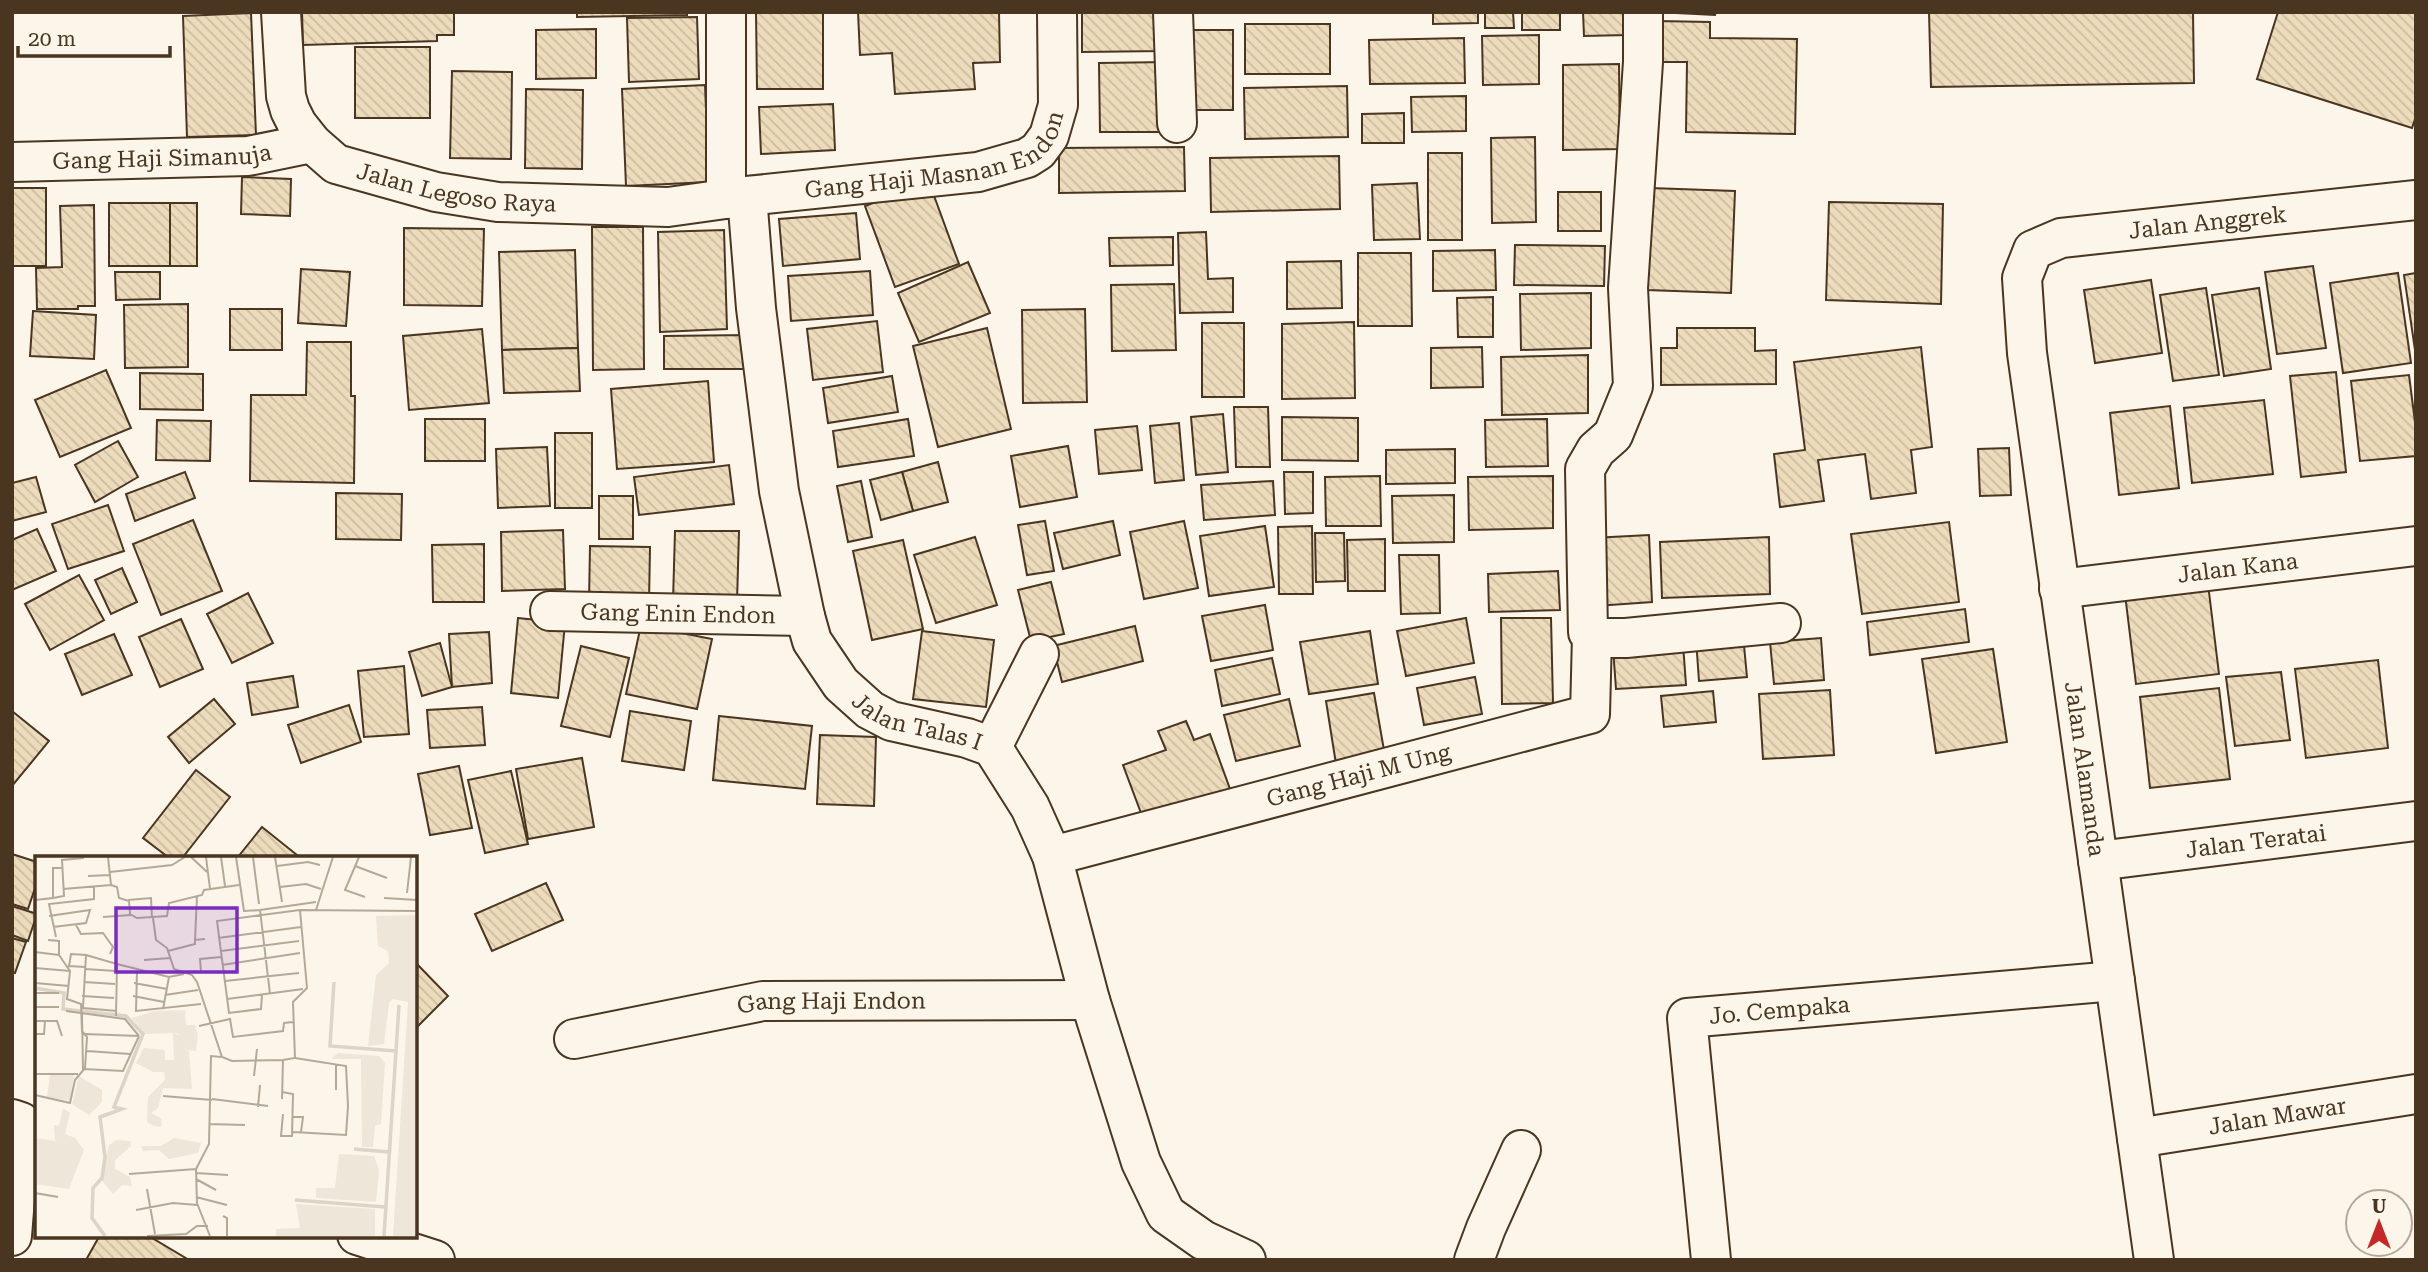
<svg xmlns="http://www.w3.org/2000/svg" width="2428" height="1272" font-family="'Roboto Serif',serif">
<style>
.building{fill:url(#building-back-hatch);stroke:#4a3520;stroke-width:2}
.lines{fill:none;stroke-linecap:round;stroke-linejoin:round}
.minor-casing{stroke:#4a3520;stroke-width:42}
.minor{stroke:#fbf6e9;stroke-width:38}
.labels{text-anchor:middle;stroke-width:5;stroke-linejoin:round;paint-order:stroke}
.street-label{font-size:23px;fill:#4a3520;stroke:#fbf6e9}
.inset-river{fill:none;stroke:#dcd4c6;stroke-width:3.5}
.inset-road{fill:none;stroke:#b4a999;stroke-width:2}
.view{fill:#7b2cbf;fill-opacity:0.15;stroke:#7b2cbf;stroke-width:3.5}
.inset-edge{fill:none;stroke:#4a3520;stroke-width:3.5}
</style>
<defs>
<pattern id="building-back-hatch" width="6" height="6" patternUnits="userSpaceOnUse" patternTransform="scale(1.75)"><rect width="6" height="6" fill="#ecdcbc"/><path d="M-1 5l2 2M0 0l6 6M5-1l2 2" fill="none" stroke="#ccbda1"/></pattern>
</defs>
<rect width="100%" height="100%" fill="#fbf6e9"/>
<!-- building -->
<g class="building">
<path d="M302 12H454V35H437V41L303 45Z"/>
<path d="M577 12H687V15L577 17Z"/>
<path d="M756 12H823V89H757Z"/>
<path d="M858 12H999L1000 62 973 63 975 89 895 94 892 53 860 55Z"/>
<path d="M1082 12H1161L1162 51 1082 52Z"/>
<path d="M1433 12H1478V23L1433 24Z"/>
<path d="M1485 12H1513L1514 28H1485Z"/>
<rect x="1522" y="12" width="38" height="18"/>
<path d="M1583 12H1626L1627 35 1584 36Z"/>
<path d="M1656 12H1716L1715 15Z"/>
<path d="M1929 12H2193L2194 83 1931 87Z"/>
<path d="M2278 12H2416V116L2412 128 2257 79Z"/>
<path d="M251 13 256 135 187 137 183 16Z"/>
<path d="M697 17 699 79 629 82 627 18Z"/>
<path d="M1657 21 1710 22V38L1797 39 1795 134 1686 132 1687 62H1656Z"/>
<rect x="1245" y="24" width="85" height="50"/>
<path d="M596 29V78L536 79V30Z"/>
<rect x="1191" y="30" width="42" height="80"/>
<path d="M1539 35V84L1483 85 1482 36Z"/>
<path d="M1464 38 1465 83 1370 84 1369 40Z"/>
<rect x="355" y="47" width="75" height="71"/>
<path d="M1168 62 1169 132H1100L1099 63Z"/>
<path d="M1619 64 1620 149 1563 150V65Z"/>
<path d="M452 71 512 72 511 159 450 158Z"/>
<path d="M705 85 709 182 626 186 622 89Z"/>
<path d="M1347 86 1348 137 1245 139 1244 88Z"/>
<path d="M526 89 583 90 582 169 525 168Z"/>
<path d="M1466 96V131L1412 132 1411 97Z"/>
<path d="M833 104 835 150 761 154 759 107Z"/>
<path d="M1404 113V143H1362V114Z"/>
<path d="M1535 137 1536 222 1492 223 1491 138Z"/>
<path d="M1184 147 1185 191 1059 193V148Z"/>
<rect x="1428" y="153" width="34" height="87"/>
<path d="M1339 156 1340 209 1211 212 1210 158Z"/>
<path d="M242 177 291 179 290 216 241 214Z"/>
<path d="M929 182 959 264 895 287 865 206Z"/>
<path d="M1417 183 1420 239 1374 240 1372 185Z"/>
<rect x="12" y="188" width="34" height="78"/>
<path d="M1650 188 1735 191 1731 293 1647 290Z"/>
<rect x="1558" y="192" width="43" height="39"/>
<path d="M1829 202 1943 204 1941 304 1826 300Z"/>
<rect x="109" y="203" width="61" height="63"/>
<rect x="170" y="203" width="27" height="63"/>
<path d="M94 205 95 306H78V309H37L36 268 62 267 60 206Z"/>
<path d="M856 213 860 259 783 266 779 219Z"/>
<path d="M592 227H643L644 369 593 370Z"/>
<path d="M404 228 484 229 482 306 404 305Z"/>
<path d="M724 230 727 329 660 332 658 232Z"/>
<path d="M1206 232 1208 279 1233 278V312L1180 313 1178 233Z"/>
<path d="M1173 237V265L1110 266 1109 238Z"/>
<path d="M1515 245 1605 246 1604 286 1514 285Z"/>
<path d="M575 250 578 348 502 350 499 252Z"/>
<path d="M1495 250 1496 290 1433 291V251Z"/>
<path d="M1358 253H1411L1412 326H1358Z"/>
<path d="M1341 261 1342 308 1287 309V262Z"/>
<path d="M968 262 990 313 919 342 898 293Z"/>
<path d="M2313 266 2326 348 2277 354 2265 272Z"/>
<path d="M301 269 350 272 346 326 298 323Z"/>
<path d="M870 271 873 315 791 321 788 276Z"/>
<path d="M115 272H160V299L116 300Z"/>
<path d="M2398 273 2411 363 2343 373 2330 283Z"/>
<path d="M2416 273V350H2415L2404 275Z"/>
<path d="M2151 280 2162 353 2095 363 2084 290Z"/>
<path d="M1174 284 1176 350 1112 351 1111 285Z"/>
<path d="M2206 288 2219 375 2173 381 2160 295Z"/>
<path d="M2259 288 2271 369 2224 376 2212 295Z"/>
<path d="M1591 293V348L1521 350 1520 294Z"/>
<path d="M1493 297V337H1458L1457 298Z"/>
<path d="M188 304V367L125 368 124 305Z"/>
<rect x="230" y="309" width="52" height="41"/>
<path d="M1085 309 1087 402 1023 403 1022 310Z"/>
<path d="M33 311 96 315 94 359 30 356Z"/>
<path d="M877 321 883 372 813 380 807 329Z"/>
<path d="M1354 322 1355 398 1282 399V324Z"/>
<rect x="1202" y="323" width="42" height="74"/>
<path d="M987 328 1011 429 938 447 913 346Z"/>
<path d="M1677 328H1755V351L1776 350V384L1661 385V348H1677Z"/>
<path d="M482 329 489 403 409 410 403 336Z"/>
<path d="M748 335 749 369H664V336Z"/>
<path d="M307 342H351V396H355L354 483 250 481 251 395H306Z"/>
<path d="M1482 347 1483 387 1431 388V348Z"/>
<path d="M1921 347 1932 447 1911 450 1916 493 1871 499 1865 454 1818 460 1824 501 1780 507 1774 454 1805 450 1794 362Z"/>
<path d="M578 348 580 391 504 393 502 350Z"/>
<path d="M1588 355V413L1502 415 1501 357Z"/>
<path d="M106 370 131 428 60 457 35 400Z"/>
<path d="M2336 372 2346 472 2301 477 2290 376Z"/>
<path d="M140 373 203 374V410L140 409Z"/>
<path d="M2409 375 2416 430V456L2360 461 2351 381Z"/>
<path d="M892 376 898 412 828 423 823 388Z"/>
<path d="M708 381 714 462 617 469 611 389Z"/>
<path d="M2264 400 2273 474 2192 483 2184 408Z"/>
<path d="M2170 406 2179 488 2119 495 2110 413Z"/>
<path d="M1234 407H1268L1270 467H1236Z"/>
<path d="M1223 414 1228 472 1196 475 1191 417Z"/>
<path d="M1282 417 1358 418V461L1282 460Z"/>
<rect x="425" y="419" width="60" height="42"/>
<path d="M908 419 914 456 838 467 833 431Z"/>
<path d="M1547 419 1548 466 1486 467 1485 420Z"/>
<path d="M157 420 211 421 210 461 156 460Z"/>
<path d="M1179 423 1184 480 1155 483 1150 426Z"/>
<path d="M1137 426 1142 470 1099 474 1095 430Z"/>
<rect x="555" y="433" width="37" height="75"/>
<path d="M118 441 138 477 95 502 75 465Z"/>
<path d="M1068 446 1077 497 1020 507 1011 456Z"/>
<path d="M547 447 550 506 498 508 496 449Z"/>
<path d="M2009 448 2011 495 1980 496 1978 449Z"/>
<path d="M1455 449V483L1386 484V450Z"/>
<path d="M938 462 948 502 913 511 902 472Z"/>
<path d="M729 465 734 504 639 515 634 477Z"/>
<path d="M185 472 195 498 135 521 126 494Z"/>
<path d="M902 472 913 511 881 520 870 480Z"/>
<path d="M1284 472H1313V513L1285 514Z"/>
<path d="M1380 476 1381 526H1326L1325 477Z"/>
<path d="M1553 476V528L1469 530 1468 477Z"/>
<path d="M36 477 46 512 12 521V483Z"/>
<path d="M861 481 872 537 848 542 837 486Z"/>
<path d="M1273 481 1275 515 1204 520 1201 485Z"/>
<path d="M336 493 402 494 401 540 336 539Z"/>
<path d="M1454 495V542L1393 543 1392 496Z"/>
<rect x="599" y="496" width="34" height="43"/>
<path d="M108 505 124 551 68 569 52 524Z"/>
<path d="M193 520 222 591 161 615 133 544Z"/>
<path d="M1045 521 1054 571 1027 575 1018 525Z"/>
<path d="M1113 521 1120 555 1063 569 1054 533Z"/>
<path d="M1184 521 1198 588 1144 599 1130 532Z"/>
<path d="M1949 522 1959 602 1862 614 1851 534Z"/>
<path d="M1265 526 1274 587 1209 596 1200 536Z"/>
<path d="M1312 526 1313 594H1279L1278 527Z"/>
<path d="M37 529 56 571 12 590V540Z"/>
<path d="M563 530 565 589 502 591 501 532Z"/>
<path d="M675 531H739L737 602 673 601Z"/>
<path d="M1315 533H1344L1345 581 1316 582Z"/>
<path d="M1649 535 1652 602 1596 606 1592 538Z"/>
<path d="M975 537 997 605 936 623 914 555Z"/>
<path d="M1769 537 1770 594 1662 598 1660 542Z"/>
<path d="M1385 539V591H1348L1347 540Z"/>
<path d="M903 540 923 629 872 640 853 551Z"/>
<path d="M484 544V602H433L432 545Z"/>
<path d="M590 546 650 547 649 603 589 602Z"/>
<path d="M1399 555H1439L1440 613 1401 614Z"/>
<path d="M122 568 137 602 111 614 95 580Z"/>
<path d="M1558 571 1560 610 1489 612 1488 574Z"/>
<path d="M79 575 104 620 50 650 25 604Z"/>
<path d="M1051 582 1064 634 1031 641 1018 590Z"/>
<path d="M2208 584 2219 674 2136 684 2125 594Z"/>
<path d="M248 593 273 643 232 663 207 614Z"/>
<path d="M1265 605 1273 650 1211 661 1202 616Z"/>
<path d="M1965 609 1969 642 1870 655 1867 622Z"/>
<path d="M518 618 565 623 558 698 511 693Z"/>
<path d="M1466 618 1474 663 1406 676 1397 631Z"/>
<path d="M1501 618H1551L1553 703 1502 704Z"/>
<path d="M181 619 203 669 160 687 139 637Z"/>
<path d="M641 625 712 639 697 709 626 694Z"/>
<path d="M1135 626 1143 661 1062 682 1053 646Z"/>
<path d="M922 631 994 640 986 707 913 699Z"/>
<path d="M1370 631 1378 684 1309 694 1300 642Z"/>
<path d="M489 632 492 683 452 687 449 634Z"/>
<path d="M114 634 132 675 82 695 65 654Z"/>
<path d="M1743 635 1747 677 1699 681 1696 639Z"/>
<path d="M1821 638 1824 680 1774 684 1770 642Z"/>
<path d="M440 643 452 687 422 696 409 652Z"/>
<path d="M1683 644 1686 685 1616 689 1613 648Z"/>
<path d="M581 646 629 658 610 737 561 726Z"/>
<path d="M1993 649 2007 742 1936 753 1922 659Z"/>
<path d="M1272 658 1280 694 1222 706 1215 670Z"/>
<path d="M2378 660 2388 748 2306 758 2295 669Z"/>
<path d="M404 666 409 734 364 737 358 671Z"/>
<path d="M2281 672 2290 740 2235 746 2226 677Z"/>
<path d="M293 676 298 707 252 715 247 683Z"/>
<path d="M1475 677 1482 714 1424 725 1417 688Z"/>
<path d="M2219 688 2230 779 2150 788 2140 697Z"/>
<path d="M1830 690 1834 755 1763 759 1759 694Z"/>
<path d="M1713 691 1716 722 1664 727 1661 696Z"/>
<path d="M1374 693 1385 756 1336 764 1326 701Z"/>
<path d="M214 699 235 724 189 763 168 737Z"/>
<path d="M1289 699 1300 746 1236 761 1224 715Z"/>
<path d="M349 705 361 742 301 763 288 725Z"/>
<path d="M482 707 485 745 430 748 427 710Z"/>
<path d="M12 711 49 741 12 786Z"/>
<path d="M630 711 691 721 684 770 622 761Z"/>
<path d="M719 716 812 726 805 789 713 780Z"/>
<path d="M1186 721 1194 740 1210 734 1230 789 1144 821 1123 765 1166 750 1158 731Z"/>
<path d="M820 735 876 737 874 806 817 804Z"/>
<path d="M582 758 594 827 528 839 516 769Z"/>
<path d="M459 766 472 828 430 835 418 774Z"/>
<path d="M196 770 230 797 183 857H168L143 838Z"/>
<path d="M511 771 528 844 485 853 468 780Z"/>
<path d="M262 827 297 855 295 857H238Z"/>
<path d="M12 854 37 862V882L28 909 12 904Z"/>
<path d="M546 883 563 920 492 951 475 914Z"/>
<path d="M12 906 37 914 28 941 12 935Z"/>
<path d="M12 938 26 942 15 973 12 972Z"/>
<path d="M415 962 448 996 415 1029Z"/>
<path d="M100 1235H147L189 1260H86Z"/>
</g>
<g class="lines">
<defs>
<g id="minor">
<path id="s1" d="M281 12 286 96 290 110 297 124 312 143 336 164 436 192 498 202 668 207 747 196 978 172 1027 158 1038 151 1049 136 1058 105 1057 12"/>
<path d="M1173 12 1177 123"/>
<path d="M1643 12V62L1628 288 1633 386 1613 435 1596 450 1585 469 1588 632 1597 638H1626L1781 623"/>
<path id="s2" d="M12 162 248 156 312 143"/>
<path id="s3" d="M747 196 756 308 779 491 805 616 812 641 841 684 870 710 891 721 967 738 992 747 1030 807 1052 856 1090 1000 1141 1162 1166 1214 1203 1240 1246 1260"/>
<path d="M726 199V12"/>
<path id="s4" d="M2059 589 2416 546"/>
<path id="s5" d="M550 611 805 616"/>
<path d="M992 747 1039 654"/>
<path id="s6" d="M1052 856 1590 714 1592 636"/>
<path id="s7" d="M2098 861 2416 821"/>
<path id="s8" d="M574 1039 763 1001 1090 1000"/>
<path d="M12 1119 21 1122 12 1236"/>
<path id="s9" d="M2137 1138 2416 1094"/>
<path d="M357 1235 435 1260"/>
<path d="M1474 1260 1486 1228 1521 1150"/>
<path id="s10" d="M1711 1260 1687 1018 2115 981"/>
<path id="s11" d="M2154 1260 2027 353 2022 278 2033 250 2061 238 2416 200"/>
</g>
</defs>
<!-- minor casing -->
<use href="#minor" class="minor-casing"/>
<!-- minor -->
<use href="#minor" class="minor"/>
</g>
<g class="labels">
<!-- street labels -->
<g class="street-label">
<text dy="8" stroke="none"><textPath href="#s1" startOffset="786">Gang Haji Masnan Endon</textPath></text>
<text dy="8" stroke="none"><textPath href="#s2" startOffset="150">Gang Haji Simanuja</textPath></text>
<text dy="8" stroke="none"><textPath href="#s1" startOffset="294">Jalan Legoso Raya</textPath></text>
<text dy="8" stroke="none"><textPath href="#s11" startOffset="1199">Jalan Anggrek</textPath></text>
<text dy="8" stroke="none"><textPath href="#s4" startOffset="180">Jalan Kana</textPath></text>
<text dy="8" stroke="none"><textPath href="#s5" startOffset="128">Gang Enin Endon</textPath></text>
<text dy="8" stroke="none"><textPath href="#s3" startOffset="590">Jalan Talas I</textPath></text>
<text transform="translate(2085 769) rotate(82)" y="8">Jalan Alamanda</text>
<text dy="8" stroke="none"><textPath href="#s6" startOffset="317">Gang Haji M Ung</textPath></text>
<text dy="8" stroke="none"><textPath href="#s7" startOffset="159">Jalan Teratai</textPath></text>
<text dy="8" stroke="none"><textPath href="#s8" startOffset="261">Gang Haji Endon</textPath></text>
<text dy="8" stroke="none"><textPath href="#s10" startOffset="336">Jo. Cempaka</textPath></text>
<text dy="8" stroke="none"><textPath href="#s9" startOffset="142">Jalan Mawar</textPath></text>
</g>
</g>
<!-- overview -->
<g transform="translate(35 856)">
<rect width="382" height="382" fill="#fbf6e9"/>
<path d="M381 59V380H358L373 146 358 143 354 147 349 188 333 190 341 119 354 107 353 95 343 90 341 60ZM303 197 344 200 350 207 346 268 340 270 338 291H327L326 203H296ZM30 278 40 282 49 294 34 333 0 328V282L20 285ZM304 298 339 300 344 314 341 346 281 342V332H300ZM261 348 340 353V380H241V373L265 372Z" fill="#ede6d9"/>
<path d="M138 177 148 180 150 194 154 195 157 233 128 232 123 252 116 257 127 263 126 271 119 270 112 266 113 241 130 224 129 216H118L101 207 109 192 130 194V204H139ZM15 219H39L35 245 12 241ZM28 252 35 257 30 278 20 285 19 269 24 270ZM139 282 166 287 163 297 134 303 124 294 108 295 106 290H126ZM82 284 95 285 96 290 80 304V313L95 321 97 330 87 329 78 338 66 323 74 289Z" fill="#ede6d9"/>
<path d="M150 154 151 169H160L163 178 161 195 150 194 148 181 142 177 110 178 97 162 120 155ZM44 220 67 234V246L54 259 37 248Z" fill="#ede6d9"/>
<path class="inset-river" d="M299 126 295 190 361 195M0 132 29 137 28 153 91 160 108 178 79 251 87 253 65 261 70 301 67 322 58 332 57 362 70 380M319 293 354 296M260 344 350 351M349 380 364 149"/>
<path class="inset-road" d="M73 1 76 29 82 31 84 42 94 45 95 58 102 62 132 60 134 47 167 39 169 34 204 29M156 1 172 16M171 1 175 33M186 1 190 30M201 1 209 55 225 54 235 138M218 1 224 48M240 1 247 46M324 1 310 34 330 41M242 10 273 6 285 9M320 10 352 22M75 16 137 9 150 1M53 20 75 19M245 31 271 28 286 33M28 33 76 29M372 37 376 1M162 40 160 84 170 83M18 42 29 40 27 4 49 2M349 42 382 44M0 44 18 42V12H27M93 44 116 42 117 62M225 54 281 46M281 54 298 1M14 60 55 54 51 67 18 71M68 61 96 59M118 62 121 84 132 92 139 113 157 119 162 126 187 201 197 205 248 204 260 202 258 146 272 132 265 54M41 69 46 78 68 77 78 91 75 98M21 81 14 48 59 43V31M183 82 266 71M133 95 160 88V84M186 95 264 85M0 96 24 99M51 99 82 108 81 160M186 101 165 103 166 116H188M109 104 135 102M82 108 134 121 149 118M187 109 265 97M50 111 34 110 36 98 51 99 48 152 82 155M0 112 35 115M50 113 81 115M102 115 101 155 166 148M190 125 264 117M49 126 80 128M0 127 34 130M99 127 132 133M0 137H24M130 139 163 134M227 139 226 153 194 157 182 65 265 54 382 55M0 140V175M47 140 79 142M98 140 129 146M192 143 268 133M1 151H24M128 153 134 121M31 155 90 163 104 180M47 158 48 215M0 165H22L27 180M164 170 195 163 198 181 248 175 249 167 258 166M0 178H9L10 165M50 178 104 180M52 195 95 198M49 213 88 215 104 180M0 218H43M219 220 222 193M301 234V208M247 236 258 238 257 280H246L248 258M0 239 35 247 40 224 50 212 52 181 47 175 46 148 32 143 35 115 24 99V85L13 84M128 240 177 244M177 243 233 250M247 243 248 204M223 251 225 229M258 261H268L266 276M174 268 210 269M258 276 311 279 313 250 311 210 260 202M161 317 193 319M94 318 161 313M161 323 181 334M112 333 120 378M0 337 23 341M161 341 192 349M101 354 138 347 162 349M188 360 192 362V380M112 380 151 378 162 370H173M175 380 162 347 161 313 174 288 176 200 186 201"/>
<path class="view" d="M81 52H202V116H81Z"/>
<rect width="382" height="382" class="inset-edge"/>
</g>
<!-- border -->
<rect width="2428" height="1272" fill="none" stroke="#4a3520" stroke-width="28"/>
<!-- north arrow -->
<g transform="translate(2379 1223)"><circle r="33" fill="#fbf6e9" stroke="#b4a999" stroke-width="2"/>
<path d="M0-5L12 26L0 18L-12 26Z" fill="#c62828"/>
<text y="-10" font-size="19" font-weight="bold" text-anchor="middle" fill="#4a3520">U</text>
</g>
<!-- scale -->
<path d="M18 46v10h152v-10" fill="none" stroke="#4a3520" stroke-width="3.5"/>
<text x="28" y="46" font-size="21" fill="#4a3520" stroke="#fbf6e9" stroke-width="5" paint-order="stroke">20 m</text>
</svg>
